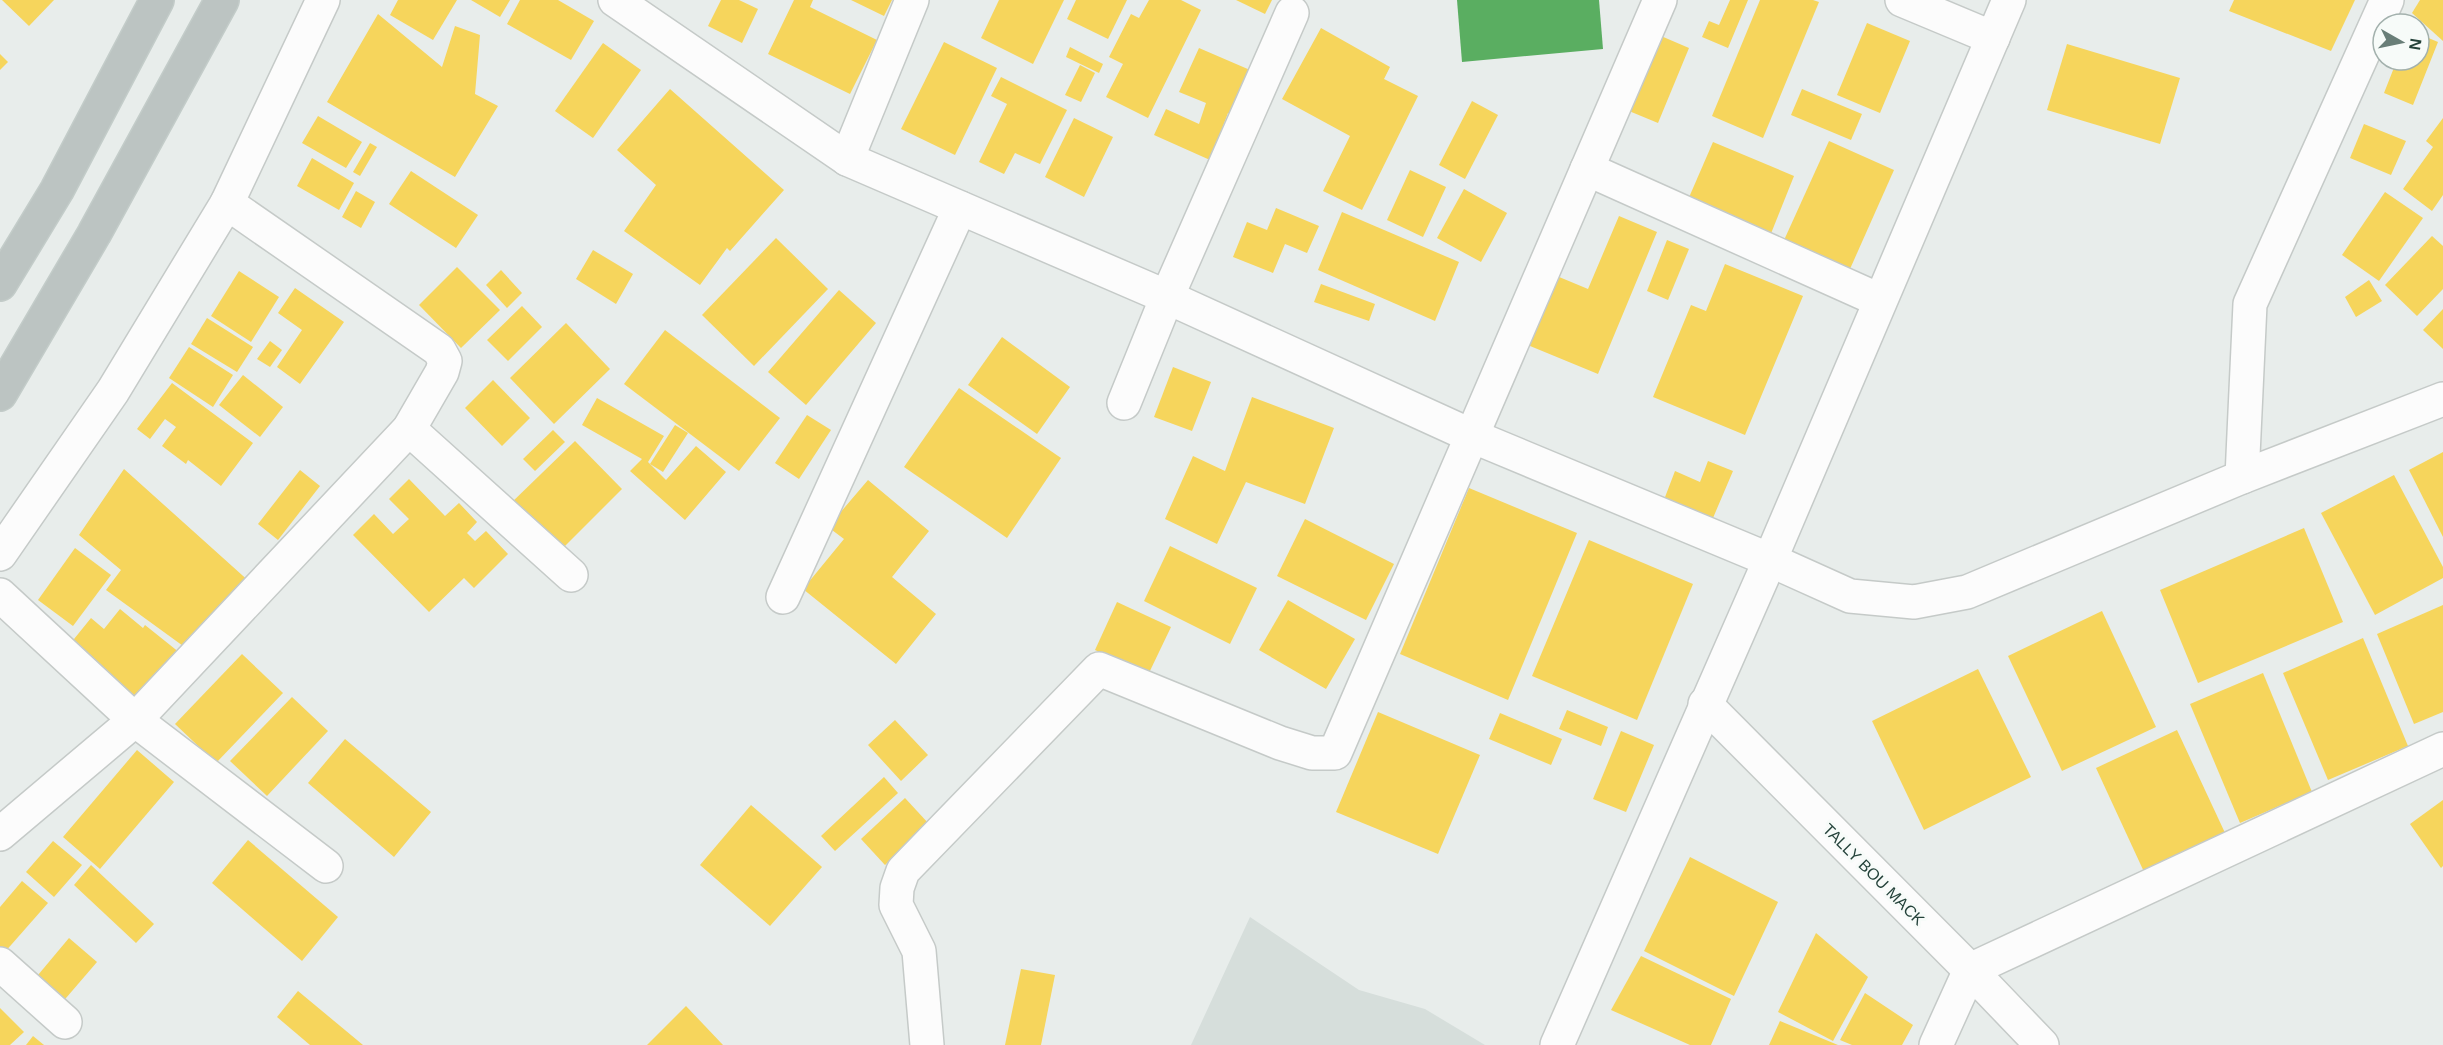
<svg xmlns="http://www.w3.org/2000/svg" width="2443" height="1045" font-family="Arial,sans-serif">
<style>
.built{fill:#d6dedb}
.homes{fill:#f6d55c}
.public{fill:#5aae61}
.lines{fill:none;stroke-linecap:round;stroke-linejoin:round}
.minor-casing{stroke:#c5cac8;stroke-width:36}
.highway-casing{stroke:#c3ccc9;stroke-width:36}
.minor{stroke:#fcfcfc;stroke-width:33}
.highway{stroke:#bcc4c2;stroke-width:33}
.labels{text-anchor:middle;stroke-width:6;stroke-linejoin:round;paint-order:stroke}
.street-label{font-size:16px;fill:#24423a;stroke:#f7fbf9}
</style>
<rect width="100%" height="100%" fill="#e8edeb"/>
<!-- built -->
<path class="built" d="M1250 917 1359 990 1425 1009 1485 1045H1191Z"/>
<!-- homes -->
<g class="homes">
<path d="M2 0H54L29 26Z"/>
<path d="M398 0H457L433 40 390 15Z"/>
<path d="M471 0H510L500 17Z"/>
<path d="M520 0H558L594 21 571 60 507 24Z"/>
<path d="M721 0H739L758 9 742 43 708 26Z"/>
<path d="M794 0H813L810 7 877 40 850 94 768 54Z"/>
<path d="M851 0H892L884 16Z"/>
<path d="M999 0H1064L1033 64 981 38Z"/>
<path d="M1076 0H1127L1108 39 1067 19Z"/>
<path d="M1149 0H1181L1201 10 1148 118 1106 97 1123 64 1109 57 1131 14 1139 18Z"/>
<path d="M1236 0H1272L1265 14Z"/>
<path d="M1730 0H1748L1728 48 1702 37 1709 21 1719 25Z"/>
<path d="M1760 0H1813L1819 2 1763 138 1712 116Z"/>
<path d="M2234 0H2355L2331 51 2229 11Z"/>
<path d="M2420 0H2443V41L2412 13Z"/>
<path d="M378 14 442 67 455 26 480 35 475 94 498 106 455 177 327 102Z"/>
<path d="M1867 23 1910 41 1880 113 1837 95Z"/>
<path d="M1321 28 1390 67 1384 79 1418 96 1362 210 1323 191 1350 136 1282 99Z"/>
<path d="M2419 34 2438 42 2413 105 2384 93 2397 60H2419Z"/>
<path d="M1661 36 1689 48 1658 123 1629 111Z"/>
<path d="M944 42 997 68 955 155 901 129Z"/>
<path d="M603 43 641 70 593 138 555 111Z"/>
<path d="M2067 44 2180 78 2160 144 2047 110Z"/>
<path d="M1070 47 1103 64 1099 73 1066 57Z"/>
<path d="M1199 48 1257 73 1238 117 1228 113 1210 160 1154 135 1166 109 1199 124 1206 103 1179 92Z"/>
<path d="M0 54 8 62 0 70Z"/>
<path d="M1080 65 1095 73 1081 102 1065 95Z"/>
<path d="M1001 77 1067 110 1040 164 1015 153 1004 174 979 162 1007 104 991 96Z"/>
<path d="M670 89 784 190 730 251 727 248 700 285 624 231 656 185 617 150Z"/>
<path d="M1802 89 1862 114 1851 140 1791 115Z"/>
<path d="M1472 101 1498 115 1465 179 1439 165Z"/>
<path d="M318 116 362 142 346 168 302 143Z"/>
<path d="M1074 118 1113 137 1084 197 1045 177Z"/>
<path d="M2443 118V195L2432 211 2403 189 2433 147 2426 141Z"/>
<path d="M2364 124 2406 141 2391 175 2350 158Z"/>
<path d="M1829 141 1894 170 1846 278 1780 249Z"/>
<path d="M1713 142 1794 176 1770 236 1687 202Z"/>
<path d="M370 143 377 147 360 176 353 172Z"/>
<path d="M312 158 354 183 339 210 297 186Z"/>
<path d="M1410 170 1446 187 1423 237 1387 220Z"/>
<path d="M411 171 478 215 456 248 389 204Z"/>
<path d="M1464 189 1507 213 1481 262 1437 238Z"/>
<path d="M356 191 375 202 361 228 342 217Z"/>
<path d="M2385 192 2423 218 2379 281 2342 255Z"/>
<path d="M1276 208 1319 226 1307 253 1285 244 1273 273 1233 257 1247 222 1267 230Z"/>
<path d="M1342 212 1459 262 1435 321 1318 270Z"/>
<path d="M1619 216 1657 232 1598 374 1523 343 1552 274 1588 289Z"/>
<path d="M2432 236 2443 246V289L2417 316 2385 285Z"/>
<path d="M776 238 828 289 754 366 702 315Z"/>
<path d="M1667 240 1689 249 1668 300 1647 291Z"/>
<path d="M593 250 633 274 616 304 576 279Z"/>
<path d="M1725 264 1803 296 1745 435 1653 397 1691 305 1706 311Z"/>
<path d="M457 267 500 310 461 348 419 305Z"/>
<path d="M501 270 522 293 507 308 486 285Z"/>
<path d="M239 271 279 297 251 342 211 316Z"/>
<path d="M2369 280 2382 301 2356 317 2345 297Z"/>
<path d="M1321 284 1375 304 1369 321 1314 302Z"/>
<path d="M295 288 344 322 300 384 277 367 302 330 278 313Z"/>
<path d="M839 290 876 323 806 405 768 372Z"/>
<path d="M522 306 542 327 508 361 487 340Z"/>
<path d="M2443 309V349L2423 330Z"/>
<path d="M207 318 253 347 237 372 191 344Z"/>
<path d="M566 323 610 369 554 424 510 378Z"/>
<path d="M665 330 780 418 739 471 624 384Z"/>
<path d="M1002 337 1070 387 1037 434 968 385Z"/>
<path d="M270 341 282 350 270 367 257 359Z"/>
<path d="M189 347 233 375 213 407 169 378Z"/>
<path d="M1173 367 1211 382 1192 431 1154 417Z"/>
<path d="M243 375 283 407 260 437 219 405Z"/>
<path d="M493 380 530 418 502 446 465 408Z"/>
<path d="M172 383 253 443 221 486 188 460 186 464 162 446 176 427 165 419 150 439 137 429Z"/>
<path d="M959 388 1061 458 1007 538 904 467Z"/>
<path d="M1252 397 1334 428 1305 504 1246 482 1217 544 1165 519 1193 456 1225 471Z"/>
<path d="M597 398 664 436 648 462 666 480 696 446 726 472 685 520 630 471 642 459 582 425Z"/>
<path d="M807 415 831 430 799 479 775 463Z"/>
<path d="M675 425 688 433 663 472 650 464Z"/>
<path d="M553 430 565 442 535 471 523 459Z"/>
<path d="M575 441 622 489 555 556 507 507Z"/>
<path d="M2443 452V537L2409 470Z"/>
<path d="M1708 461 1733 471 1710 525 1662 505 1675 471 1700 482Z"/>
<path d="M124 469 252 584 190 651 106 590 121 570 79 535Z"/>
<path d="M300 470 320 486 278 540 258 524Z"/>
<path d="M2394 475 2443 567V578L2375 615 2321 513Z"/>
<path d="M409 479 445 516 459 503 477 522 467 533 475 541 486 531 508 554 474 588 464 578 429 612 353 535 374 514 393 534 409 519 389 499Z"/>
<path d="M868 480 929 531 892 577 936 614 896 664 803 589 844 539 828 527Z"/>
<path d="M1469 488 1577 533 1508 700 1400 654Z"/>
<path d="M1305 519 1394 564 1366 620 1277 576Z"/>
<path d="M2304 528 2343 622 2198 683 2160 590Z"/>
<path d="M1589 540 1693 584 1637 720 1532 676Z"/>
<path d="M1170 546 1257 588 1230 644 1144 601Z"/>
<path d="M75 548 111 575 73 626 38 600Z"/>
<path d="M1288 600 1355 639 1326 689 1259 650Z"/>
<path d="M1117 602 1171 627 1148 675 1095 650Z"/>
<path d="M2443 605V712L2414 724 2377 634Z"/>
<path d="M120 609 143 628 145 625 180 653 135 707 70 644 91 618 104 629Z"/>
<path d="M2102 611 2156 727 2062 771 2008 656Z"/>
<path d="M2363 638 2408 746 2328 780 2283 673Z"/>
<path d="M242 654 283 693 216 763 175 724Z"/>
<path d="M1978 669 2031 777 1924 830 1872 721Z"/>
<path d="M2263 673 2312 792 2240 823 2190 704Z"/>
<path d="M292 697 328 731 267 796 230 761Z"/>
<path d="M1567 710 1608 727 1601 746 1559 729Z"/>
<path d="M1378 712 1480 755 1438 854 1336 812Z"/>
<path d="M1500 713 1562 739 1551 765 1489 739Z"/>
<path d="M895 720 928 755 901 781 868 745Z"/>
<path d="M2177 730 2226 835 2145 874 2096 768Z"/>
<path d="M1621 731 1654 745 1626 812 1593 799Z"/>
<path d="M345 739 431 812 394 857 308 783Z"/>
<path d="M137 750 174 782 100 869 63 837Z"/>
<path d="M884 777 898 793 835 851 821 836Z"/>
<path d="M905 798 929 824 885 865 861 839Z"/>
<path d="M2443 800V866L2441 868 2410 824Z"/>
<path d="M751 805 822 867 770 926 700 865Z"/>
<path d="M248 840 338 917 302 961 212 883Z"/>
<path d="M53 841 82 865 54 897 26 872Z"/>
<path d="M1690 857 1778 902 1734 996 1644 951Z"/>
<path d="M91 865 154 924 136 943 74 885Z"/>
<path d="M22 881 48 903 4 953 0 949V907Z"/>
<path d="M1816 933 1868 977 1833 1041 1778 1012Z"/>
<path d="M69 938 97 962 60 1005 33 981Z"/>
<path d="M1641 956 1731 999 1711 1045H1690L1611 1010Z"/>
<path d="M1021 969 1055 975 1041 1045H1005Z"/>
<path d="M298 991 363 1045H310L277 1017Z"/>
<path d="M1865 993 1913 1025 1902 1045H1852L1840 1040Z"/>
<path d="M686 1006 723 1045H647Z"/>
<path d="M0 1008 24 1032 10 1045H0Z"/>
<path d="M1780 1021 1838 1045H1769Z"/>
<path d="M33 1036 44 1045H26Z"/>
</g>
<!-- public -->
<path class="public" d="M1457 0H1599L1603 49 1462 62Z"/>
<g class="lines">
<defs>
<g id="minor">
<path d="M615 0 847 159 1167 297 1472 436 1770 560 1850 596 1914 602 1967 592 2242 477 2443 399"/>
<path d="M1902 0 1993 38"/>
<path d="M847 159 912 0"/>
<path d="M1587 169 1879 300"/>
<path d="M1124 403 1167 297 1292 13"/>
<path d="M409 429 571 575"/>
<path d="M2242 477 2250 304 2387 0"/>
<path d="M0 554 113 391 227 203 323 0"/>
<path d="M0 595 135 720 326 866"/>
<path d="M783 597 960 208"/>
<path d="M1705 704 1970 970 2042 1045"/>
<path d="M0 834 135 720 409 429 442 372 445 361 439 350 227 203"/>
<path d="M0 964 65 1022"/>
<path d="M927 1045 919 951 896 905 897 888 903 871 1099 669 1280 743 1312 753H1335L1660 0"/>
<path d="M1557 1045 1770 560 2009 0"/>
<path d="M1936 1045 1970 970 2443 749"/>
</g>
<g id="highway">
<path d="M0 284 57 190 157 0"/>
<path d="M0 394 94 234 222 0"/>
</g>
</defs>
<!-- minor casing -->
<use href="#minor" class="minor-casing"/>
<!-- highway casing -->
<use href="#highway" class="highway-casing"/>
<!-- minor -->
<use href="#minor" class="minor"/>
<!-- highway -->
<use href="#highway" class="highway"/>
</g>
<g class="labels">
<!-- street labels -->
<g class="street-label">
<text transform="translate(1874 874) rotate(45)" y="6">TALLY BOU MACK</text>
</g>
</g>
<!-- north arrow -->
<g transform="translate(2401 42) rotate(99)"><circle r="28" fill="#f7fbf9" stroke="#a3b1ad" stroke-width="1.5"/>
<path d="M0-4.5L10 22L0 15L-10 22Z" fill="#697e78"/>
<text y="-9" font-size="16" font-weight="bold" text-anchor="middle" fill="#24423a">N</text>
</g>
</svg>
